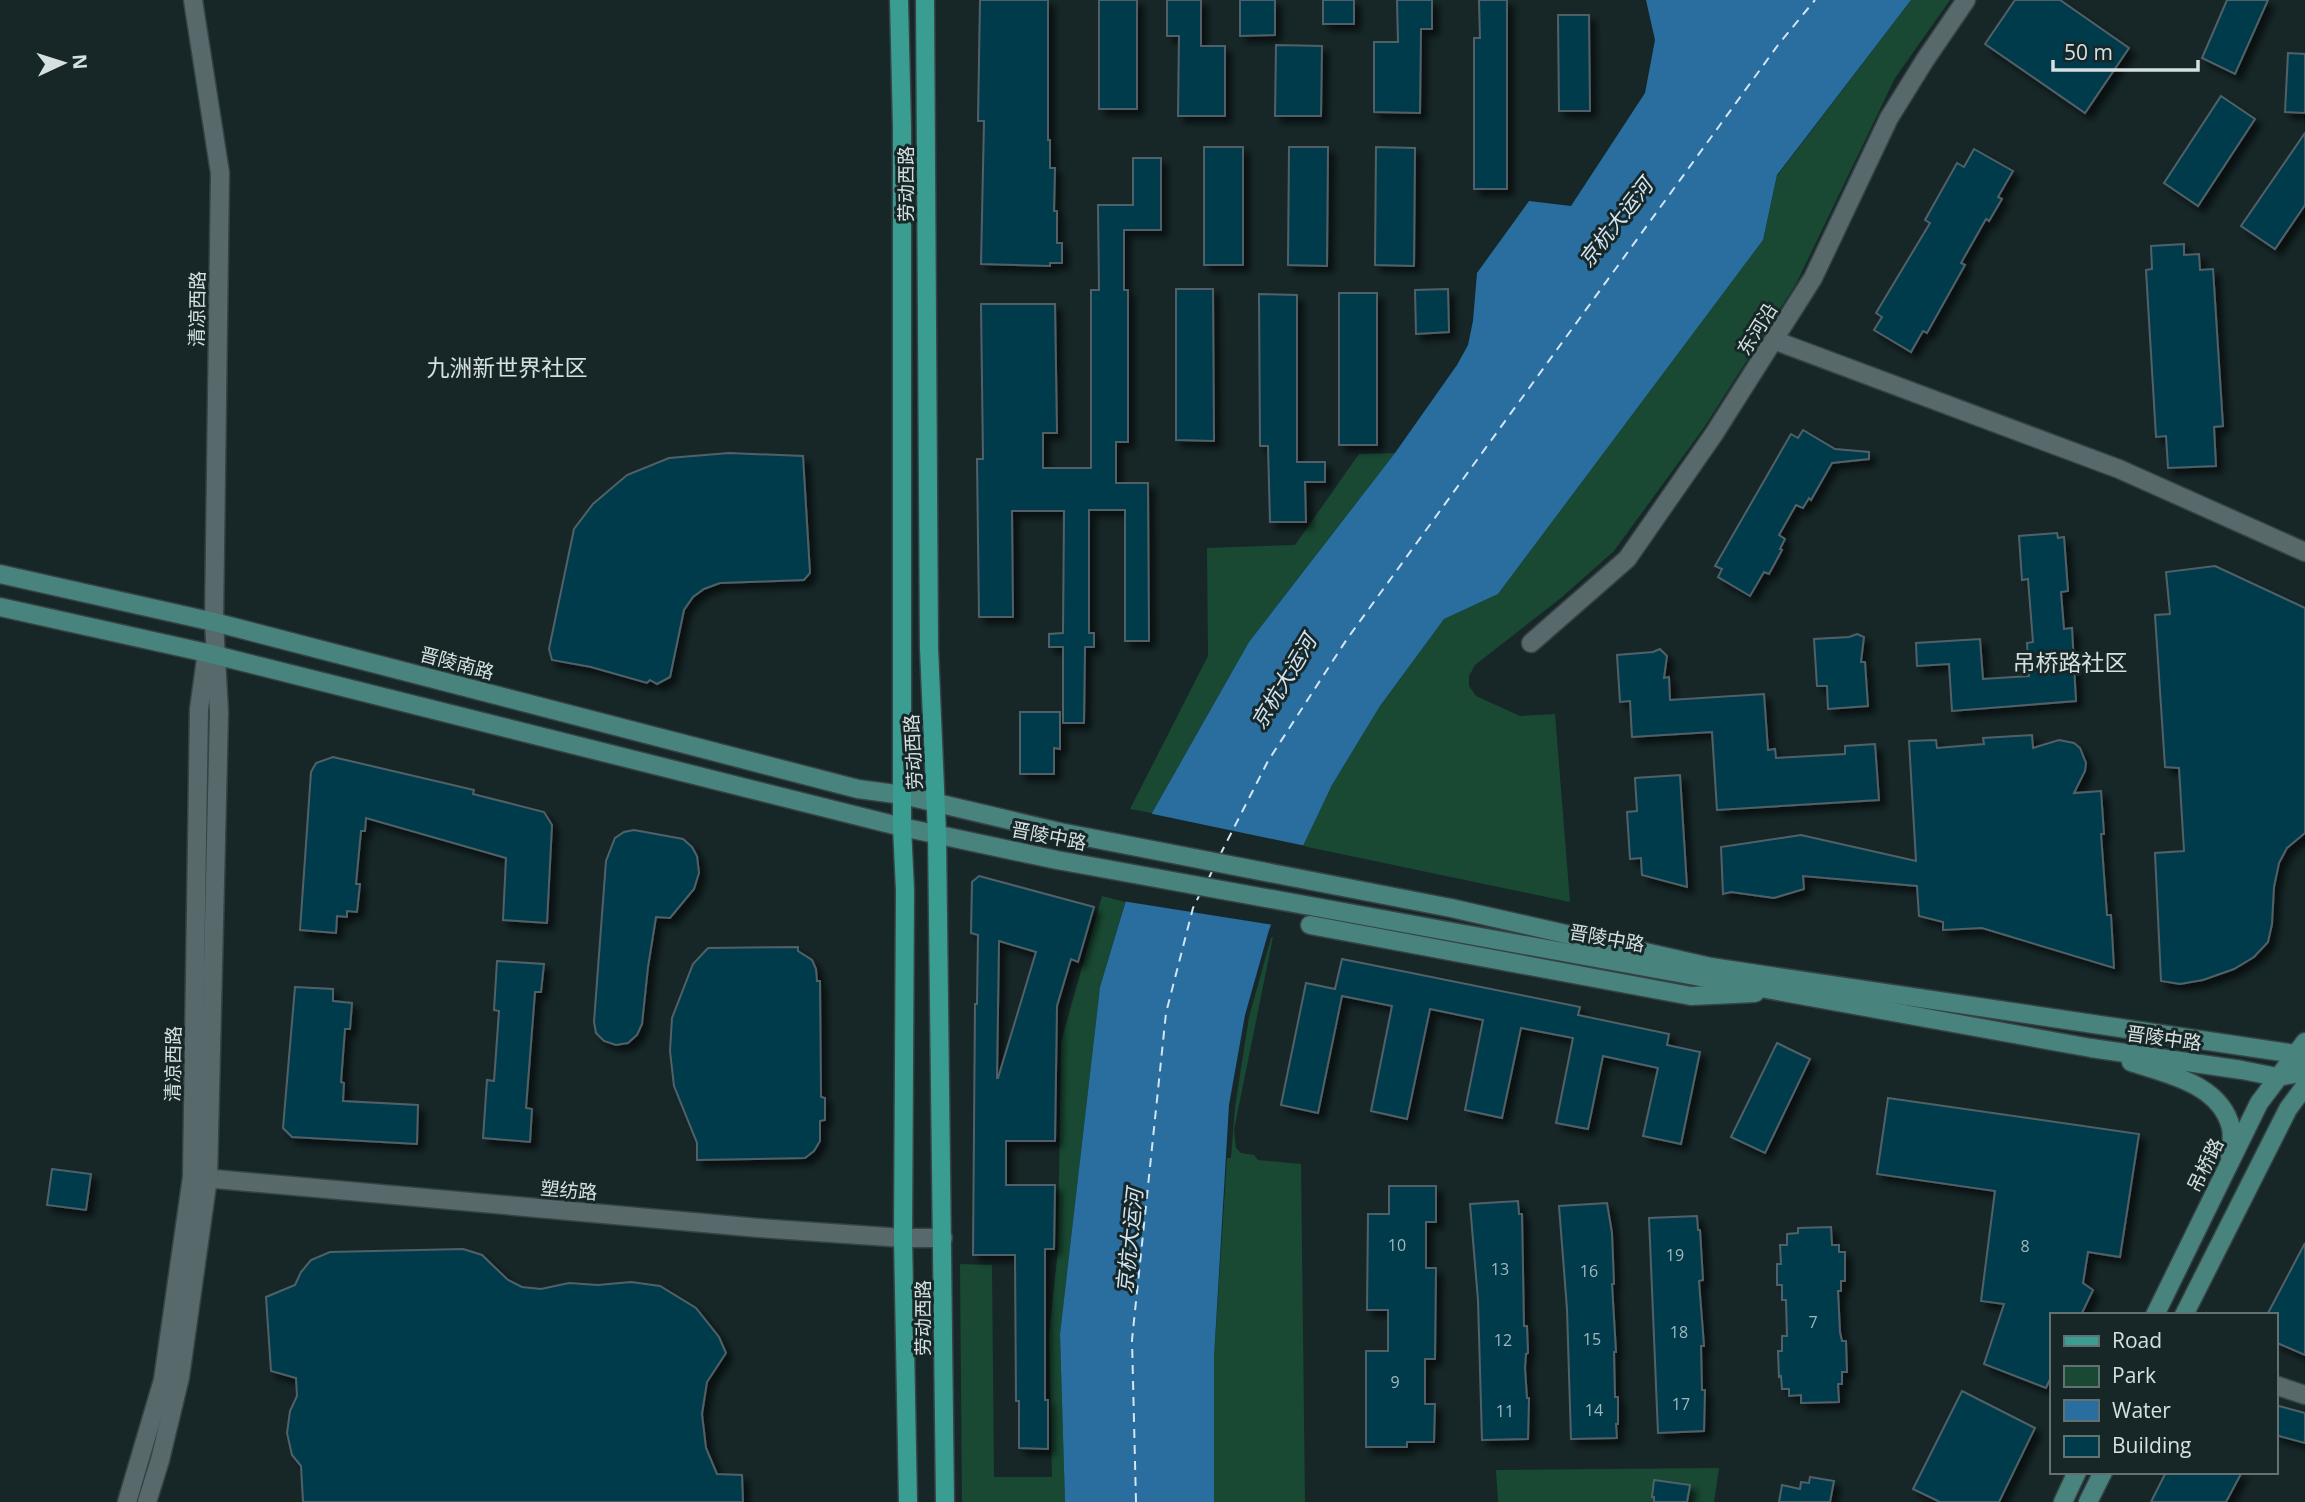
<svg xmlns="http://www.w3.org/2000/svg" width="2305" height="1502" font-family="'Open Sans','Noto Sans SC',sans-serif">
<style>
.green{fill:#194933}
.water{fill:#296e9f}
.pier{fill:#172728}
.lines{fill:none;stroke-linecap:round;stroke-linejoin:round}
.ferry{stroke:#d3e4f2;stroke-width:2;stroke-dasharray:9 7;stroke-linecap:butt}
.building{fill:#003b4b;stroke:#516167;stroke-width:2;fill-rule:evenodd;filter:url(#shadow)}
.minor-casing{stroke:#364243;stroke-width:21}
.tertiary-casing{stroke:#364243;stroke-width:21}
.secondary-casing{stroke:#364243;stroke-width:21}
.primary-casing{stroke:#364243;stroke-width:21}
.minor{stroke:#57696a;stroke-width:18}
.tertiary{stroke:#57696a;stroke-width:18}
.secondary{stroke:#49837e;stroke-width:18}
.primary{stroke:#3a9d91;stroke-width:18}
.labels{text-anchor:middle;stroke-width:6;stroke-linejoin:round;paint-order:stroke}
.number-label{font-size:16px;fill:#a0b7bb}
.street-label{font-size:19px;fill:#d6e0e0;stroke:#172728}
.water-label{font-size:21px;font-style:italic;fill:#d3e4f2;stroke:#172728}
.quarter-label{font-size:23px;fill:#d6e0e0;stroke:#172728}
</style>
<defs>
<filter id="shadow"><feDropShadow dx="6" dy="6" stdDeviation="3.5" flood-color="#0009"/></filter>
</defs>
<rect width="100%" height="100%" fill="#172728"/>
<!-- green -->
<g class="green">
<path d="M1911 0H1950L1895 78 1796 284 1703 429 1614 551 1562 597 1475 665 1469 676V686L1476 696 1520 716 1555 714 1570 902 1303 846 1332 785 1380 706 1444 619 1498 594 1763 240 1777 176Z"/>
<path d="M1395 453 1249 642 1152 813 1130 809 1208 656 1207 548 1295 545 1359 454Z"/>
<path d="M1102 896 1125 902 1100 987 1060 1334 1065 1502H962L960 1264 992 1265 994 1477H1052L1049 1335 1058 1249 1061 1042Z"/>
<path d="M1273 937 1234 1130 1236 1148 1241 1153 1254 1155 1258 1160 1301 1164 1305 1502H1214V1358L1227 1158H1231L1235 1107 1249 1017 1271 938Z"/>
<path d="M1719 1468 1714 1502H1498L1496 1470Z"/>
</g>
<!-- water -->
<path class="water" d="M1646 0H1911L1777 175 1763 240 1498 594 1444 619 1380 706 1332 785 1303 846 1269 930 1245 1015 1229 1105 1214 1357V1502H1065L1060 1334 1100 987 1152 813 1249 642 1395 453 1457 365 1468 345 1473 321 1477 273 1529 201 1571 206 1645 93 1655 40Z"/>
<!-- pier -->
<path class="pier" d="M1148 813 1306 846 1274 925 1122 901Z"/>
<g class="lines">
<!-- ferry -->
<g class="ferry">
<path d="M1220 855 1268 761 1347 639 1778 45 1815 0"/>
<path d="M1208 880 1213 869"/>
<path d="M1136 1502 1132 1340 1166 1013 1193 908 1200 894"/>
</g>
</g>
<!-- building -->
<g class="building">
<path d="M980 0H1048V140H1050V168H1055L1054 211H1057V243H1062V263H1050V266L981 264 984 121H978Z"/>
<rect x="1099" y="0" width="38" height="109"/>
<path d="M1167 0H1201V46H1225V116H1178L1179 36H1167Z"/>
<path d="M1240 0H1275V35L1240 36Z"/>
<rect x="1323" y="0" width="31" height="24"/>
<path d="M1397 0H1432V29H1421L1420 113 1374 112V42H1398Z"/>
<path d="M1479 0H1507V189H1474V38H1480Z"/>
<path d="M2015 0H2060L2129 48 2085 113 1985 44Z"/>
<path d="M2227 0H2268L2235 74 2202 58Z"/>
<path d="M1558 15H1589L1590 111H1559Z"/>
<path d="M1276 45 1322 46 1321 116H1275Z"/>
<path d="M2288 53 2305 54V113L2285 112Z"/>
<path d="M2221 96 2255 119 2198 206 2164 183Z"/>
<path d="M2305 133V205L2275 249 2241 226Z"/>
<rect x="1204" y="147" width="39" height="118"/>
<path d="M1289 147H1328L1327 266 1288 265Z"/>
<path d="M1376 147 1415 148 1414 266 1375 265Z"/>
<path d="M1974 149 2013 171 1998 197 2002 199 1989 221 1986 219 1961 263 1965 265 1927 333 1923 331 1911 352 1874 330 1882 317 1876 313 1930 223 1925 220 1957 163 1964 167Z"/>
<path d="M1133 158H1161V230H1124V290H1128V442H1116V483H1148L1149 641H1125V510H1089V633H1094V647H1085L1084 723H1063V647H1049V634L1063 633 1064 511H1012L1013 617H979L977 459H983L981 304H1055L1057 433H1043V468H1091V290H1099L1098 205H1133Z"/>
<path d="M2184 244V255L2199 254 2200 270 2213 269 2223 426 2214 427 2216 466 2168 468 2166 436 2156 437 2146 270 2152 269 2151 246Z"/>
<path d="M1176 289H1213L1214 441 1176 440Z"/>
<path d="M1448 289 1449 332 1416 334 1415 290Z"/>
<rect x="1339" y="293" width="38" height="152"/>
<path d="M1259 294 1297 295V462H1325V482H1305L1306 522H1270L1268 446H1260Z"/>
<path d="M1803 430 1835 449 1869 452V459L1832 463 1811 500 1809 498 1803 508 1796 505 1779 535 1785 539 1780 549 1782 550 1769 574 1764 572 1750 596 1718 577 1722 569 1715 566 1791 434 1798 438Z"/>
<path d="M729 453 803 456 810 573 804 580 720 583 704 589 693 597 684 610 670 677 657 684 650 680 647 683 591 667 552 660 549 649 574 529 593 504 627 475 669 458Z"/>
<path d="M2057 533 2058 538 2064 537 2068 591 2061 592 2064 629 2072 628 2076 701 1952 711 1949 664 1917 666 1916 643 1980 639 1983 679 2029 676 2027 643 2033 642 2028 579 2022 580 2019 536Z"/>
<path d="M2215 566 2305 608V833L2287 848 2279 863 2274 887 2272 924 2268 942 2254 957 2234 969 2203 980 2180 984 2161 981 2155 853 2184 851 2179 768 2165 767 2155 615 2170 614 2166 572Z"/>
<path d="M1857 634 1864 637 1861 662H1865L1868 706 1828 709 1827 686H1817L1814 639 1849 637Z"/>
<path d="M1660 649 1667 656 1664 678 1669 677 1670 700 1764 694 1768 750 1775 749 1776 758 1845 754V746L1875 744 1879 800 1717 810 1712 732 1632 737 1630 701 1620 702 1617 655 1653 652Z"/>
<path d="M1020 712H1060V749L1054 748V774H1020Z"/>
<path d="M2032 735 2033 748 2059 740 2074 743 2080 748 2086 763 2085 771 2074 793 2101 791 2104 834H2101L2107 915H2111L2114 968 1982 928 1943 930V922L1919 916 1917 886 1803 876 1804 889 1774 898 1731 892 1723 894 1721 847 1801 835 1916 861 1909 741 1936 740 1937 748 1984 744 1983 738Z"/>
<path d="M333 757 474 790 473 794 544 812 552 825 547 923 503 920 506 858 366 818 365 831H361L356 884H360L357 912 347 911V917L337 916 336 933 300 930 311 772 316 763Z"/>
<path d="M1680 775 1687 887 1642 875 1641 858 1630 859 1627 812 1637 811 1635 778Z"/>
<path d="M634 830 683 839 692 847 697 856 699 873 694 889 670 918 656 917 648 967 642 1024 637 1035 628 1043 616 1045 604 1041 596 1033 594 1022 606 861 615 838 624 832Z"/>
<path d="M979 876 1094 907 1078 962 1071 959 1057 1006 1055 1141H1006V1185H1055L1054 1249H1045V1400H1048V1449L1019 1448V1401H1016L1015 1255H973L975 1004H977L978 935 971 933 972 882ZM999 941 1036 952 998 1078H997Z"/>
<path d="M798 947V951L812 960 816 969 817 981H820L821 1097 825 1098V1120L820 1121V1141L814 1151 805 1158 697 1160V1143L674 1086 670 1051 672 1018 693 964 708 948Z"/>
<path d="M1342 959 1580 1007 1578 1015 1669 1034 1667 1045 1700 1052 1681 1144 1643 1136 1658 1068 1603 1056 1588 1129 1556 1123 1573 1038 1521 1028 1502 1118 1465 1110 1483 1020 1430 1009 1407 1119 1371 1111 1392 1006 1342 996 1318 1113 1281 1105 1306 983 1335 989Z"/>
<path d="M497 961 544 964 541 992H535L526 1108 532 1109 530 1142 483 1138 487 1080 494 1081 499 1011 494 1010Z"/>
<path d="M295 987 333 989V1001L352 1003 350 1029H345L341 1082 344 1083 343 1101 418 1105 417 1144 292 1137 283 1128Z"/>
<path d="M1777 1043 1810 1059 1765 1153 1731 1137Z"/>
<path d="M1888 1098 2139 1134 2120 1257 2088 1252 2083 1283 2093 1290 2081 1315H2051V1377L2046 1388 1984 1364 2004 1304 1981 1301 1995 1191 1877 1174Z"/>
<path d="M52 1169 91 1174 86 1210 47 1205Z"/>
<path d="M1389 1186H1436V1222H1426V1268H1436L1435 1359H1425V1404H1435L1434 1442H1407V1447H1366V1351H1388V1310H1367L1368 1214H1389Z"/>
<path d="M1518 1201 1519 1214H1522L1524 1326H1527L1528 1353 1526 1354 1525 1368 1527 1398H1529L1528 1439 1482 1440 1478 1300 1470 1204Z"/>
<path d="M1607 1203 1612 1233 1614 1284H1612L1616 1352H1614L1615 1397H1618V1424H1616L1617 1438 1571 1439 1567 1309 1559 1206Z"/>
<path d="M1697 1216 1698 1230H1700L1703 1280 1699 1281 1704 1346H1701L1702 1390H1705L1704 1431 1658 1433 1649 1218Z"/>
<path d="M1831 1227 1832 1245H1839V1252H1845V1281H1841V1291H1838L1840 1332 1842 1341H1846L1847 1372H1842V1384H1838L1839 1402 1801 1403V1395L1789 1396V1389H1782L1781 1376 1779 1377 1778 1351H1782V1336H1787L1786 1300H1782V1285H1777V1264H1781L1780 1245H1787V1234L1798 1233V1228Z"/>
<path d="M2305 1243V1355L2275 1342V1315H2267Z"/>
<path d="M463 1249 482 1255 508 1280 522 1287 541 1289 569 1283 598 1285 631 1282 660 1286 696 1308 719 1337 726 1353 707 1382 702 1414 706 1448 717 1474 742 1475 743 1502H303L301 1466 292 1455 287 1433 290 1411 297 1396 296 1378 271 1371 266 1297 295 1285 301 1272 311 1260 330 1252Z"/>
<path d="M1962 1391 2035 1428 1999 1502H1940L1913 1489Z"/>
<path d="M2275 1405 2305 1413V1443L2275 1435Z"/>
<path d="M2166 1472H2242L2226 1502H2151Z"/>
<path d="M1810 1477 1834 1481 1830 1502H1779L1782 1485 1800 1489 1801 1482 1809 1483Z"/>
<path d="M1654 1480 1690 1485 1687 1502H1654V1497H1652Z"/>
</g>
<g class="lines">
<defs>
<g id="minor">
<path d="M1776 341 2119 469 2305 552"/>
<path d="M1531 643 1627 559 1714 434 1813 278 1889 118 1925 60 1966 0"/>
<path d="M193 1177 759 1228 903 1238H943"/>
<path d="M2275 1385 2305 1395"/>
</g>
<g id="tertiary">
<path d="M127 1502 163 1380 192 1177 199 709 207 652"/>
<path d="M147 1502 160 1460 180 1377 208 1178 219 712 214 622 220 173 193 0"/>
</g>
<g id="secondary">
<path d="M0 574 214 622 858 789 903 795 1060 832 1451 908 1711 967 2255 1048 2296 1054 2305 1061"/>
<path d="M0 607 207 653 902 827 1057 860 2091 1048 2242 1070 2277 1077 2305 1072"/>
<path d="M1310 925 1691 996 1755 993"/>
<path d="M2131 1062C2167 1074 2221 1084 2231 1128 2233 1137 2231 1147 2230 1156"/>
<path d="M2155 1315 2259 1103 2305 1042"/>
<path d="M2184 1315 2288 1109 2305 1086"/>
<path d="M2063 1502 2077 1472"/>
<path d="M2088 1502 2103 1472"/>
</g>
<g id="primary">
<path d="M899 0 902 128V827L905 890 903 1238 908 1502"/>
<path d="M925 0 929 648 937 834 945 1502"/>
</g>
</defs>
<!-- minor casing -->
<use href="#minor" class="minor-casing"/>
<!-- tertiary casing -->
<use href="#tertiary" class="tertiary-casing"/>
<!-- secondary casing -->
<use href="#secondary" class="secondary-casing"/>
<!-- primary casing -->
<use href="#primary" class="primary-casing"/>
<!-- minor -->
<use href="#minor" class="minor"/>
<!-- tertiary -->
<use href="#tertiary" class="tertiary"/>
<!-- secondary -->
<use href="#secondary" class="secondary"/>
<!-- primary -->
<use href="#primary" class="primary"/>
</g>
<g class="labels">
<!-- number labels -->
<g class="number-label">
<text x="1397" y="1251">10</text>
<text x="2025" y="1252">8</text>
<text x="1675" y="1261">19</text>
<text x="1500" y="1275">13</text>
<text x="1589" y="1277">16</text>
<text x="1813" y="1328">7</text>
<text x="1679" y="1338">18</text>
<text x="1592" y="1345">15</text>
<text x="1503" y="1346">12</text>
<text x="1395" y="1388">9</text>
<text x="1681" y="1410">17</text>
<text x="1594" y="1416">14</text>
<text x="1505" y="1417">11</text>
</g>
<!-- street labels -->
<g class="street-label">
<text transform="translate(906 184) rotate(-90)" y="7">劳动西路</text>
<text transform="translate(197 309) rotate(-89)" y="7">清凉西路</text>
<text transform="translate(1757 329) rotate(-58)" y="7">东河沿</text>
<text transform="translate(457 663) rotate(15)" y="7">晋陵南路</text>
<text transform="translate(913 752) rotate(-93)" y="7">劳动西路</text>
<text transform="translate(1049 836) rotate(11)" y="7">晋陵中路</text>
<text transform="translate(1607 938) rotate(10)" y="7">晋陵中路</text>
<text transform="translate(2164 1038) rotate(8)" y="7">晋陵中路</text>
<text transform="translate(173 1064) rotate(-89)" y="7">清凉西路</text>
<text transform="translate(2205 1165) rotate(-64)" y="7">吊桥路</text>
<text transform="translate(569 1190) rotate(5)" y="7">塑纺路</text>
<text transform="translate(923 1318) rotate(-90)" y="7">劳动西路</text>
</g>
<!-- water labels -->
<g class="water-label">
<text transform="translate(1616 223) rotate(-52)" y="7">京杭大运河</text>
<text transform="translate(1284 682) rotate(-59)" y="7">京杭大运河</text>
<text transform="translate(1130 1241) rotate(-84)" y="7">京杭大运河</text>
</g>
<!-- quarter labels -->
<g class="quarter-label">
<text x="507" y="376">九洲新世界社区</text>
<text x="2070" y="671">吊桥路社区</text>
</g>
</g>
<!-- legend -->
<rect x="2050" y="1313" width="228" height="161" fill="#172728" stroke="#637172" stroke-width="2"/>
<rect x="2064" y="1336" width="35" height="10" fill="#3a9d91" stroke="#637172" stroke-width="2"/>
<text x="2112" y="1348" font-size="21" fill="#d6e0e0">Road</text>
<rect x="2064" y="1366" width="35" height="21" fill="#194933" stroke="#637172" stroke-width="2"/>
<text x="2112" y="1383" font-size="21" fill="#d6e0e0">Park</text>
<rect x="2064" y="1400" width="35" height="21" fill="#296e9f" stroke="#637172" stroke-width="2"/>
<text x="2112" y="1418" font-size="21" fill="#d6e0e0">Water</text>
<rect x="2064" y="1436" width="35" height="21" fill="#003b4b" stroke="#637172" stroke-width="2"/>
<text x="2112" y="1453" font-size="21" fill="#d6e0e0">Building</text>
<!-- north arrow -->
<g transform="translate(63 63) rotate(86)" stroke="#172728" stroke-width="5" paint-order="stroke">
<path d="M0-5L12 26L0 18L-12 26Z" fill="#d6e0e0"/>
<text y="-10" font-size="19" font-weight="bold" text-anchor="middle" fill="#d6e0e0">N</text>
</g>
<!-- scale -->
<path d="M2053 60v10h145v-10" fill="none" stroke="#d6e0e0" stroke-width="3.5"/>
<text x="2064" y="60" font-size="21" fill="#d6e0e0" stroke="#172728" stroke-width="5" paint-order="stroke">50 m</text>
</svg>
